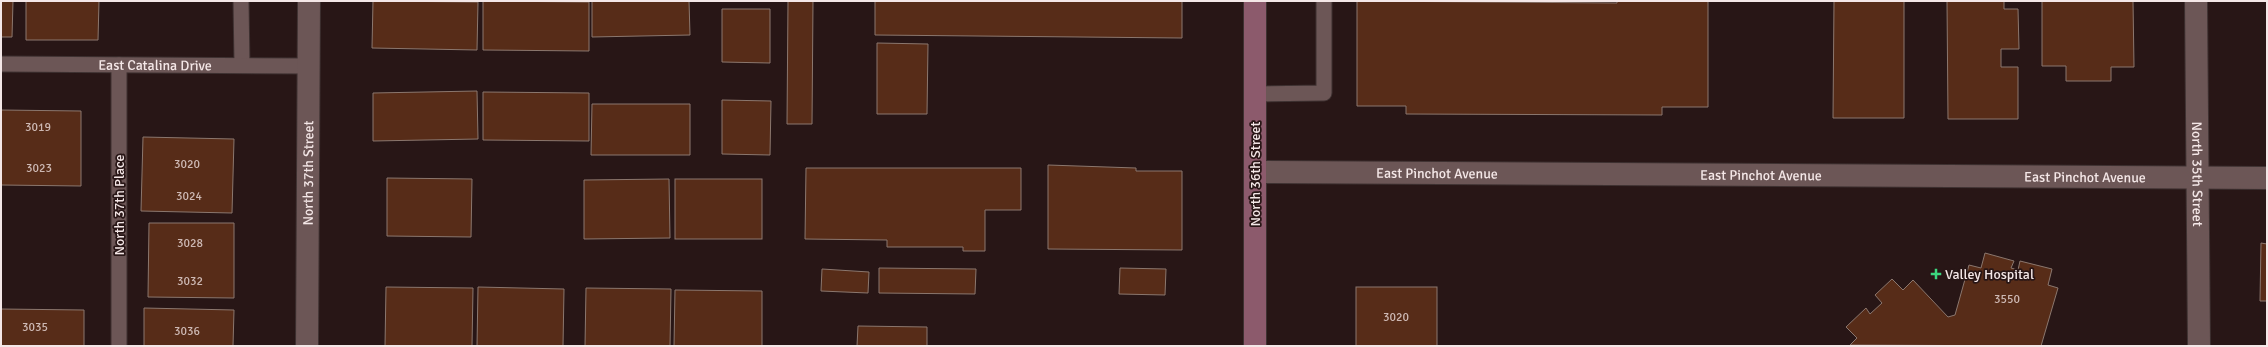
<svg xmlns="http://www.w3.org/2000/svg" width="2268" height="347" font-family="Signika,sans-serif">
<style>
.building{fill:#572c18;stroke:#8b776e}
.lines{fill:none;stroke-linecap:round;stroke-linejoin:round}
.service-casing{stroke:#3e3131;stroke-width:17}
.minor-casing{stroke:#3e3131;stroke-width:24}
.secondary-casing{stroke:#3e3131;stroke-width:24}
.service{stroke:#6c5656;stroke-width:15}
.minor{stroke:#6c5656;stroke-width:22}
.secondary{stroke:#8c5a6c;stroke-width:22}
.poi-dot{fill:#3cd77e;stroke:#281616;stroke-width:1.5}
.labels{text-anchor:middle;stroke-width:3.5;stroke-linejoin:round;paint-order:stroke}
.number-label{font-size:12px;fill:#cdb8b3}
.street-label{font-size:14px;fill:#f4e7e7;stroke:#281616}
.poi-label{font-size:14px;fill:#f4e7e7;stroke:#281616;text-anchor:start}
</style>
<rect width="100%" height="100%" fill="#281616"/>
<!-- building -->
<g class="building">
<path d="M1 1H13L12 37H1Z"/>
<path d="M26 1H99L98 40H26Z"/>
<path d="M373 1 478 2 477 50 372 48Z"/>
<path d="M483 1 589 2V51L483 50Z"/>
<path d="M592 1H689L690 35 592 37Z"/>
<path d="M788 1H813L812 124H787Z"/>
<path d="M875 1H1182V38L875 35Z"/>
<path d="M1357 1 1617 3V1H1708V107H1662V115L1406 114V106H1357Z"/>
<path d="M1834 1H1904V118H1833Z"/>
<path d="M1947 1H2004V9H2018L2019 49H2001V67H2018V119H1948Z"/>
<path d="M2042 1H2133L2134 67H2111V81H2066V66H2042Z"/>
<path d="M722 9H770V63L722 62Z"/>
<path d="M877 43 928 44 927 114H877Z"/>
<path d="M477 91 478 139 373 141V93Z"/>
<path d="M483 92 589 93V141L483 140Z"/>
<path d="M722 100 771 101 770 155 722 154Z"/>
<path d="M592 104H690V155H591Z"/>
<path d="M1 110 81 111V186L1 185Z"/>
<path d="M143 137 234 139 232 213 141 211Z"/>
<path d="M1048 165 1136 168V171H1182V250L1048 249Z"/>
<path d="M806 168H1021V210H985V251H963V247H887V240L805 239Z"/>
<path d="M387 178 472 179 471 237 387 236Z"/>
<path d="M669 179 670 238 584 239V180Z"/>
<rect x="675" y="179" width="87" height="60"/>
<path d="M149 223H234V298L148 297Z"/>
<path d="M2261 243 2267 244V301H2260Z"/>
<path d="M1985 253 2014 261 2011 268 2018 270 2020 261 2052 269 2048 285 2058 288 2041 346 1850 345 1857 338 1846 327 1866 308 1870 314 1882 303 1875 295 1892 279 1903 290 1913 280 1948 317 1955 315 1969 265 1981 268Z"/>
<path d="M879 268 976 269 975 294 879 293Z"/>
<path d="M1120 268 1166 269 1165 295 1119 294Z"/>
<path d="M822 269 869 272 868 293 821 291Z"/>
<path d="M386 287 473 288 472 346H385Z"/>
<path d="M478 287 564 289 563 346H477Z"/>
<rect x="1356" y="287" width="81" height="59"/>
<path d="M586 288 671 289 670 346H585Z"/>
<path d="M675 290 762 291V346H674Z"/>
<path d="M144 308 234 310 233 346H144Z"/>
<path d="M1 309 84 310V346H1Z"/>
<path d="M858 326 927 327V346H857Z"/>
</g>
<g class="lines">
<defs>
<g id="service">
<path d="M241 1 242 65"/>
<path id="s1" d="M1 64 309 66"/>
<path d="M119 65V346"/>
<path d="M1255 94 1324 93V1"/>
</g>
<g id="minor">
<path id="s2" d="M2196 1 2199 346"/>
<path id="s3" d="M1255 172 2267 178"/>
<path id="s4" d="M307 346 309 1"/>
</g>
<path id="secondary" d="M1255 346V1"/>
</defs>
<!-- service casing -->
<use href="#service" class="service-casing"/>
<!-- minor casing -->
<use href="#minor" class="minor-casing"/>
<!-- secondary casing -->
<use href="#secondary" class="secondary-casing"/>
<!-- service -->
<use href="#service" class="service"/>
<!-- minor -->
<use href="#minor" class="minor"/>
<!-- secondary -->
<use href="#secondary" class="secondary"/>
</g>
<!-- markers -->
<path class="poi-dot" d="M1934 268h4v4h4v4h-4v4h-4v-4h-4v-4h4z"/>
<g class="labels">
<!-- number labels -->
<g class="number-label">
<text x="38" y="131">3019</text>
<text x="187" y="168">3020</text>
<text x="39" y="172">3023</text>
<text x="189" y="200">3024</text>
<text x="190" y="247">3028</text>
<text x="190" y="285">3032</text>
<text x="2007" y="303">3550</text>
<text x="1396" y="321">3020</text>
<text x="35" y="331">3035</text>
<text x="187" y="335">3036</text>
</g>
<!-- street labels -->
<g class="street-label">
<text dy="5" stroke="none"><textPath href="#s1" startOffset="154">East Catalina Drive</textPath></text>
<text dy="5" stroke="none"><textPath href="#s3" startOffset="182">East Pinchot Avenue</textPath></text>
<text dy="5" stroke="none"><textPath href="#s2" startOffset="173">North 35th Street</textPath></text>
<text dy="5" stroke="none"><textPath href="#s4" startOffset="173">North 37th Street</textPath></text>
<text transform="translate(1255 174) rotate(-90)" y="5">North 36th Street</text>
<text dy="5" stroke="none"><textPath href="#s3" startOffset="506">East Pinchot Avenue</textPath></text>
<text dy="5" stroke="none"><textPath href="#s3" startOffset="830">East Pinchot Avenue</textPath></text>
<text transform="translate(119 205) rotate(-90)" y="5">North 37th Place</text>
</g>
<!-- poi labels -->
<g class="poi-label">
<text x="1945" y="279">Valley Hospital</text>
</g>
</g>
<!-- border -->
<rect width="2268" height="347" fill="none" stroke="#f4e7e7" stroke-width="4"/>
</svg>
